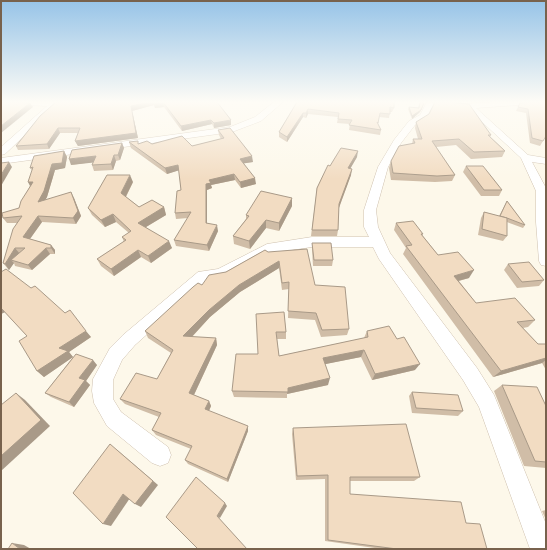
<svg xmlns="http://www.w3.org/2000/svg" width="547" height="550" font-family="Mulish,sans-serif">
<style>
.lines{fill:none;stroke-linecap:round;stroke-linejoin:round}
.minor-casing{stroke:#cfc1af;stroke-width:1}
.minor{fill:#fff;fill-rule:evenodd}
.wall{fill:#d0bda7}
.shaded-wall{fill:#a99a88}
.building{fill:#f2dcc2;stroke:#a99a88}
</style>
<rect width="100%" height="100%" fill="#fdf8ea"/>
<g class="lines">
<defs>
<g id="minor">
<path d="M1 102H60L5 154 1 155V147L47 106 1 104Z"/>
<path d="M274 102H283L261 121 232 132 1 164V158L230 127 255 117Z"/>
<path d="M427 102 434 103 426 119 415 125 401 143 388 167 376 210 378 227 390 253 477 368 494 395 546 524V549H530L479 407 463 380 379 259 373 247H312L270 253 226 278 207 281 135 345 122 360 113 380V399L121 412 168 447 171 455 168 463 160 466 152 463 107 426 94 403 92 391 93 379 110 348 123 335 198 272 218 269 267 244 312 237H369L364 227V210L378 167 394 140 409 121 420 115Z"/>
<path d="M495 102H537L533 104 476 108 528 155 546 158V164L532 162 546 188V266L541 265 539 261 536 222V191L521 158 467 108 460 106 464 104Z"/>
</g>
</defs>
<!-- minor casing -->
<use href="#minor" class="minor-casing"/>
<!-- minor -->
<use href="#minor" class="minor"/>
</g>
<!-- wall -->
<g class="wall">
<path d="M56 102 218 103H217L231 125 214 128 212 124 182 131 164 107 155 108 154 105 132 111 138 138 78 146 75 141 78 133H60L49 149 18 150 16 146Z"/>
<path d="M297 102 394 108 392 112H390L389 118 379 117 378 125 381 130 380 135 349 130 350 124 337 123 338 117 308 114 306 118 303 117 287 142 279 137V132Z"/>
<path d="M420 102 423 106 420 112 412 119 408 109 409 107 418 108Z"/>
<path d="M531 102 546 136 540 146 530 143 526 113 516 111 520 103Z"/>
<path d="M416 122 491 135 490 137 505 151 502 157 471 159 456 145 436 147 455 175 452 181 435 182 391 180 389 168 391 161 412 144 413 139H418L415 128Z"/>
<path d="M218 130 253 162 244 163 256 184 241 188 235 180 211 185 212 188 207 190V223L218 231 209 251 176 246 174 240 188 218 176 219 175 213 181 190 179 170 167 174 131 148 129 142 139 144H152L192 146 221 139 219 135Z"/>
<path d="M122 143 124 148 120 160 116 161 113 170 94 171 92 165 93 162 71 165Z"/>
<path d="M64 151 67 157 65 168 55 170 47 197 45 200 74 198 81 216 76 224 42 222 30 239 51 245 55 250V254H50L32 270 15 266 14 263 9 270 8 269 3 263 17 223H7L3 218 19 208 30 186 32 170 30 168Z"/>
<path d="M357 157 350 169 351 175 339 208 338 230 337 236H311L317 188 330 166Z"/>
<path d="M466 166 502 190 499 196H481L463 172Z"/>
<path d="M133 182 126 197 139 207H164L166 215 146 227 172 248 151 263 141 257 114 276 101 266 97 259 124 242 122 237 129 233 116 222 105 227 92 215 88 208Z"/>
<path d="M292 198V206L279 231 266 228 250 249 234 244 233 236 246 219V215Z"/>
<path d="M507 201 525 225 523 228 507 222V236L503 241 478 235 481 218 484 212 499 216Z"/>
<path d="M396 223 423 234 422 235 438 255 469 278 459 281 476 303 535 320 528 327 523 328 538 344H546V370L542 363 493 377 403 254 406 248 394 230Z"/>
<path d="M312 243 333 260 332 266H313L312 249Z"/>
<path d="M265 250 315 285 349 329 347 335 321 337 315 320 288 318 289 289 282 290 279 268 240 292 210 317 192 337 216 338 217 345 194 395 209 401 211 406 209 411 248 431 228 482 188 464 185 460 191 449 156 435 152 430 159 417 125 404 120 399 157 379 171 353 148 338 145 331 202 285Z"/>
<path d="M508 264 544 280 539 286 517 288 504 270Z"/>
<path d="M1 272 91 337 69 352 73 357 97 365 86 381 90 385 74 407 51 397 45 393 73 357 44 377 37 371 27 336 5 312 1 314Z"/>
<path d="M284 312 286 332V339H277L279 356 364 338 367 331 415 370 372 380 361 357 325 364 328 385 287 394V398L234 397 232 391 258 354Z"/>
<path d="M502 385 546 406V468L524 466 494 391Z"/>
<path d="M412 392 463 411 458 416 412 413 409 396Z"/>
<path d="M293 428 420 477 414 481H350V494L466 523 487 549H382L325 541V479L296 480 292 434Z"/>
<path d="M546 510V520L542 511Z"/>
</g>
<!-- shaded-wall -->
<g class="shaded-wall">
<path d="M150 102H153L154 105 132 111 138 138 78 146 75 141 131 106Z"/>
<path d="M163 102 164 107 155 108 154 104Z"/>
<path d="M30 103 33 107 1 133V126Z"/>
<path d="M424 103 420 112 412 119V116Z"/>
<path d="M308 109V114L306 118V113Z"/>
<path d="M303 113V117L287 142V137Z"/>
<path d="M211 120 212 124 182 131 181 126Z"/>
<path d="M231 120V125L214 128V123Z"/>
<path d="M58 128 60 133 49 149 47 144Z"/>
<path d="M122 143 124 148 120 160 118 155Z"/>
<path d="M64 151 67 157 65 168 55 170 47 197 41 208 38 202 52 164Z"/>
<path d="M358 151 357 157 347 174 348 168Z"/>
<path d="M114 155 116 161 113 170 111 164Z"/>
<path d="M96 156 98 162 71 165 69 159Z"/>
<path d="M252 156 253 162 240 164V159Z"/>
<path d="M9 162 12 167 1 186V175Z"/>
<path d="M178 165 180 170 167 174 165 168Z"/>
<path d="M352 169 351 175 338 210 339 204Z"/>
<path d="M234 174 235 180 211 185 212 188 207 190V229L206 223V184L209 180Z"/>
<path d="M130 175 133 182 124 200 121 193Z"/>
<path d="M255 178 256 184 241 188 240 182Z"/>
<path d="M28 182H33L31 188Z"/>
<path d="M71 192 74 198 81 216 76 224 73 218Z"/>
<path d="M292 198V206L279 231V223Z"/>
<path d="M164 207 166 215 141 230 138 223Z"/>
<path d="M113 214 116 222 105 227 101 220Z"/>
<path d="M38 216 42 222 27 243 23 237Z"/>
<path d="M266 220V228L250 249 249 241Z"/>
<path d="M217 225 218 231 209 251 207 245Z"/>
<path d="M169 241 172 248 151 263 148 256Z"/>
<path d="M51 245 55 250V254L51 248Z"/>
<path d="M15 248 20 254 11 260 14 263 9 270 5 264Z"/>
<path d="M46 248 50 254 32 270 28 265Z"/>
<path d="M138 250 141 257 114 276 111 269Z"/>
<path d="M279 261V268L240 292 210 317 186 343 183 336 209 310 239 285Z"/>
<path d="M474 270 469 278 450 283 454 276Z"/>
<path d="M1 308 5 312 1 314Z"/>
<path d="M86 331 91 337 69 352 73 357 44 377 37 371 59 348Z"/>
<path d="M216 338 217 345 192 399 189 393Z"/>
<path d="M364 350 361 357 321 365 323 358Z"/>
<path d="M546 358V360L542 363 493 377 501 371Z"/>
<path d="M93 360 97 365 86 381 90 385 74 407 69 402 79 378Z"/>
<path d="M420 364 415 370 372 380 375 374Z"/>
<path d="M330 378 328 385 287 394 288 388Z"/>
<path d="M16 393 25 400 50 426 1 471V456Z"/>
<path d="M209 401 211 406 207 415 205 409Z"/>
<path d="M248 426V431L228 482 227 479Z"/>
<path d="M117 450 158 485 141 507 135 504Z"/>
<path d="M123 494 130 498 111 526 103 524Z"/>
<path d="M225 503 227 506 220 518 217 516Z"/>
<path d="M12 543 24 545 31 549H20Z"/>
</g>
<!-- building -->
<g class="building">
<path d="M1 102H10L30 103 1 126Z"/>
<path d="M56 102H150L131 106 136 133 75 141 80 128H58L47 144 16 146 40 116Z"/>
<path d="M153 102H217L231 120 214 123 211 120 181 126 163 102 154 104Z"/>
<path d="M297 102H394V108L390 107V114L380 113 378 123 377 122 381 130 349 125 352 120 338 119 339 113 308 109 306 113H303L287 137 279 132Z"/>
<path d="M420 102 424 103 421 110 412 116 409 107 419 108Z"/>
<path d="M435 102H445L469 104 491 135H488L505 151 474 152 459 139 432 141 455 175 437 176 393 173 391 161 399 146 415 143 413 139H422L416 122 429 114Z"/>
<path d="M531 102H546V136L543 141 532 138 528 109 518 107 520 103Z"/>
<path d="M230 128 252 156 240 159 255 178 240 182 234 174 209 180 211 183 206 184V223L217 225 207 245 174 240 191 212 175 213 177 191 181 190 178 165 165 168 129 142 138 141V144L147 141 152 144 182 136 192 146 224 138 218 130Z"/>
<path d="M122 143 118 155H114L111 164 92 165 96 156 69 159 72 150Z"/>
<path d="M341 148 358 151 348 168 352 169 339 204 338 230H312L317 188 328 165 330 166Z"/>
<path d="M64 151 62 163 52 164 44 191 38 202 71 192 78 211 73 218 38 216 23 237 51 245V248H46L28 265 11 260 25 248H15L5 264 3 263 13 229 22 216 3 218 2 213 19 208 21 201 33 182H28L33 167 30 168 34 156Z"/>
<path d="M9 162 1 175V163Z"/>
<path d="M466 166H483L502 190H484Z"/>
<path d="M107 175H130L121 193 139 207 152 200 164 207 138 223 169 241 148 256 138 250 111 269 97 259 126 240 122 237 131 231 113 214 101 220 88 208Z"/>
<path d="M261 191 292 198 279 223 266 220 249 241 233 236 249 216 246 215Z"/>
<path d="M507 201 525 225 507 218 500 216Z"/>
<path d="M484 212 507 218V236L482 229Z"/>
<path d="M413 221 423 234H421L438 255 458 252 474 270 454 276 476 303 515 298 535 320 517 322 538 344H546V358L501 371 406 246 412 245 396 223Z"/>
<path d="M312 243H331L333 260H314Z"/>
<path d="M307 249 315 285 345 287 349 329 322 330 316 313 288 311 289 282 282 283 279 261 239 285 209 310 183 336 216 338 189 393 209 401 205 409 248 426 227 479 185 460 192 446 152 430 161 413 120 399 136 373 157 379 173 350 145 331 193 287 198 283 202 285 209 275 226 272 265 250 268 252Z"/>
<path d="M529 262 544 280 522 282 508 264Z"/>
<path d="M6 269 31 288 35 286 65 313 70 310 86 331 59 348 68 351 37 371 19 341 27 336 1 308V272Z"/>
<path d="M284 312 286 332H276L279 356 368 337 367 331 389 326 397 339 404 337 420 364 375 374 364 350 323 358 330 378 288 388V392L232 391 236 354H258L256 314Z"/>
<path d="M76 354 93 360 79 378 85 380 69 402 45 393Z"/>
<path d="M502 385 537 387 546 406V462L535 461Z"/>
<path d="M412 392 458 395 463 411 416 408Z"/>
<path d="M16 393 41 420 1 456V405Z"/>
<path d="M406 424 420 477H350V494L461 502 466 523 480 524 487 549H397L328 540V475L297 476 293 428Z"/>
<path d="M110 444 153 481 135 504 123 494 103 524 73 493Z"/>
<path d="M196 477 225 503 217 516 247 549H198L166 517Z"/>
<path d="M12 543 20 549H8Z"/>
</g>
<!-- sky -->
<linearGradient id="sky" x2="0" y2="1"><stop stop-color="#97c4e8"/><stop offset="0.57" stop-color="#fefcf6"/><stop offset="1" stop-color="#fefcf6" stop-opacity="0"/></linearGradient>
<rect width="547" height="179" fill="url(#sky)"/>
<!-- border -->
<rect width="547" height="550" fill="none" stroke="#78624d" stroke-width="4"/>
</svg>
